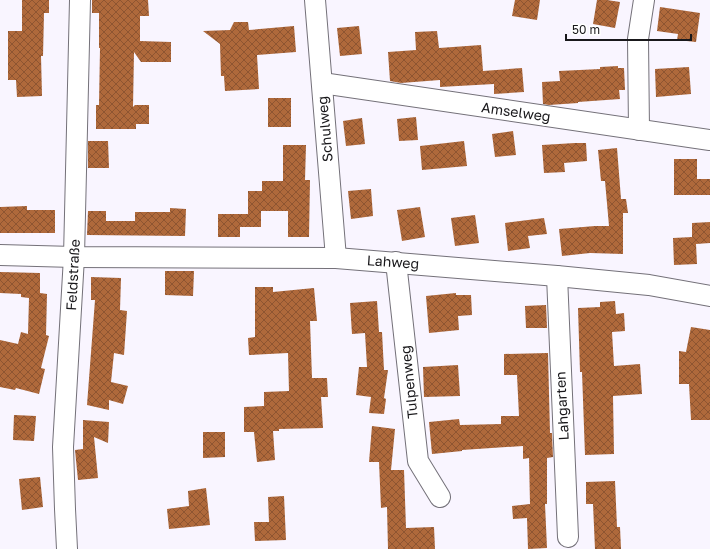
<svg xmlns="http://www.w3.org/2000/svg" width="710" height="549" font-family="'Golos Text',sans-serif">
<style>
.building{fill:url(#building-cross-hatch)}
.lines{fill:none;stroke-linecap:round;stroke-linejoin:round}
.minor-casing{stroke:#747179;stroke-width:22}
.minor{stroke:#fff;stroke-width:20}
.labels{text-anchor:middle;stroke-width:3.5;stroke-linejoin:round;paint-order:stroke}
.street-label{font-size:14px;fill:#19181b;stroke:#fff}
</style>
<defs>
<pattern id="building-cross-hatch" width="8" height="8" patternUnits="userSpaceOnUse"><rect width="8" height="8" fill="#af693b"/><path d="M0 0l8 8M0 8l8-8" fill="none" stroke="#8e5531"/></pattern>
</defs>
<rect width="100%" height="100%" fill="#f9f5ff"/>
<!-- building -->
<g class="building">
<path d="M22 0H49V13H44L43 56H41L42 96 17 97 16 80H8V31H22Z"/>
<path d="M92 0H148L149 16H140V41L171 42V62H141L134 52 133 107 135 105H149V124H136V129H96V105H99L100 48H99V13H92Z"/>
<path d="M515 0H540L537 20 512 16Z"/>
<path d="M597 0H607L620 2 615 28 593 24Z"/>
<path d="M660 7 700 13 696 42 677 40 678 34 657 31Z"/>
<path d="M234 22H248L249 30 294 26 296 52 257 55 259 89 225 91 224 76H221L220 44 203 31 230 30Z"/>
<path d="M359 26 362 54 340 56 337 28Z"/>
<path d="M437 31 439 48 481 45 483 71 522 68 524 92 494 94V84L440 87V80L401 83 390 81 388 52 416 50 415 32Z"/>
<path d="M618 66V68H624L625 90H619L620 99 578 102V103L549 105 543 104 542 82 560 81 559 71 600 69V67Z"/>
<path d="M689 67 691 94 656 97 655 69Z"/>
<rect x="268" y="98" width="23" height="29"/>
<path d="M416 117 418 140 399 141 397 119Z"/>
<path d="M362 118 365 144 346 146 343 121Z"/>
<path d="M513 131 516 155 495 157 492 134Z"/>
<path d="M88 141H108L109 168H88Z"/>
<path d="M464 141 467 166 422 170 420 146Z"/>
<path d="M575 143H586L587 161 564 163 565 172 544 173 542 145Z"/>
<path d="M283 145H306L305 180H310L309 237H288V211H261V227H240V237H218V214H248V191H262V181H283Z"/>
<path d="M617 148 621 199H626L628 213H623V254L590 253 562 256 559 229 595 226H609L605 181H601L598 150Z"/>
<path d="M674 159H697V179H710V195H674Z"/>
<path d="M371 189 373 216 351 219 348 191Z"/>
<path d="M27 206V210H55V233H0V207Z"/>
<path d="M420 207 425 237 402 241 397 210Z"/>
<path d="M170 208 186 209 185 236 87 235 88 211H106V221H135V212H170Z"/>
<path d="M475 215 479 243 455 246 451 218Z"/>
<path d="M544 218 547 234 528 236 530 248 508 251 505 223Z"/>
<path d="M710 222V243L696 244 697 264 674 265 673 238 692 237V223Z"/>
<path d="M165 271H194L193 296 165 295Z"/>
<path d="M0 272 40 273V293L47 294 46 335 49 336 41 368 45 369 39 394 16 388 15 390 0 387V340L18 344 21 332 28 334 29 298 21 297V294L0 293Z"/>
<path d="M91 277 121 278 120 310 127 311 124 355 114 353 111 382 128 386 123 404 109 400V410L87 405 95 300H91Z"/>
<path d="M255 287H273V292L314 288 317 321H310L312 378H327L328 397H321L323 428 279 429V431H273L275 460 257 462 254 432H244V407L264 406V392L289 391 288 353 249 355 248 338 255 337Z"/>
<path d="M456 293V295H471L472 315 458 316 459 330 429 333 426 296Z"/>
<path d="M377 301 379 332H382L384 370H388L384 398 386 399 384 414 369 413 371 397 356 395 359 367H367L365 333 352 334 350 303Z"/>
<path d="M615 301 616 314 624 313 625 331 612 332 614 366 640 364 642 394 613 396 614 454 585 455 582 372H580L578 308 600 307V302Z"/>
<path d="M546 305 547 328H526L525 306Z"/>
<path d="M691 327 710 330V420H691L689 384H679V351L686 352Z"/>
<path d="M548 353 550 433H552L553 457 547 458V504H545L547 548 528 549 527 518 513 519 512 506 530 504 529 458 523 459V446L462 450V451L432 454 429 422 459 419 460 425 501 424V416H519L517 375H504V354Z"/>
<path d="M458 365 460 396 424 397 423 367Z"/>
<path d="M14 415 36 416 34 441 13 440Z"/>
<path d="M83 420 109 422 108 443 94 437 98 478 78 480 75 450 83 449Z"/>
<path d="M372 426 395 429 391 470H404L406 528 434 527 435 549H388L387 507 381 508 379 462H369Z"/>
<path d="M203 432H225V457L203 458Z"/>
<path d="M40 477 43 507 22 510 19 479Z"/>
<path d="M615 481 617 527H620L621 549H595L593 504H586V482Z"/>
<path d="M206 488 210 525 169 529 167 509 189 506 188 491Z"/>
<path d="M284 496 286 540 255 541 254 522H269L268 497Z"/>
</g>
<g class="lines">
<defs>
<g id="minor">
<path d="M315 0 336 258"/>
<path d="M322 83 710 140"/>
<path d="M639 130 638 39 644 0"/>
<path d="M0 255 74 257 336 258 557 276 649 285 710 296"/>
<path d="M396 262 418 461 440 497"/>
<path d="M557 276 568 537"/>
<path d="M67 549 65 509 63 447 74 257 80 0"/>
</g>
</defs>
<!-- minor casing -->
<use href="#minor" class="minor-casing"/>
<!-- minor -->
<use href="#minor" class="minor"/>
</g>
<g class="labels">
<!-- street labels -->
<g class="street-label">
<text transform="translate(516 112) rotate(8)" y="5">Amselweg</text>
<text transform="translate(325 129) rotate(-95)" y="5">Schulweg</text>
<text transform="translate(393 262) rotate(4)" y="5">Lahweg</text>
<text transform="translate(73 275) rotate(-87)" y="5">Feldstraße</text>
<text transform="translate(409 382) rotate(-96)" y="5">Tulpenweg</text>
<text transform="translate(562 406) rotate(-93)" y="5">Lahgarten</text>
</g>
</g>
<!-- scale -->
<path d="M566 34v6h125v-6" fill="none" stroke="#19181b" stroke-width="2"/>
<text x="572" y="34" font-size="12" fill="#19181b" stroke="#ffffff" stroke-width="3" paint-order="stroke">50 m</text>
</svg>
